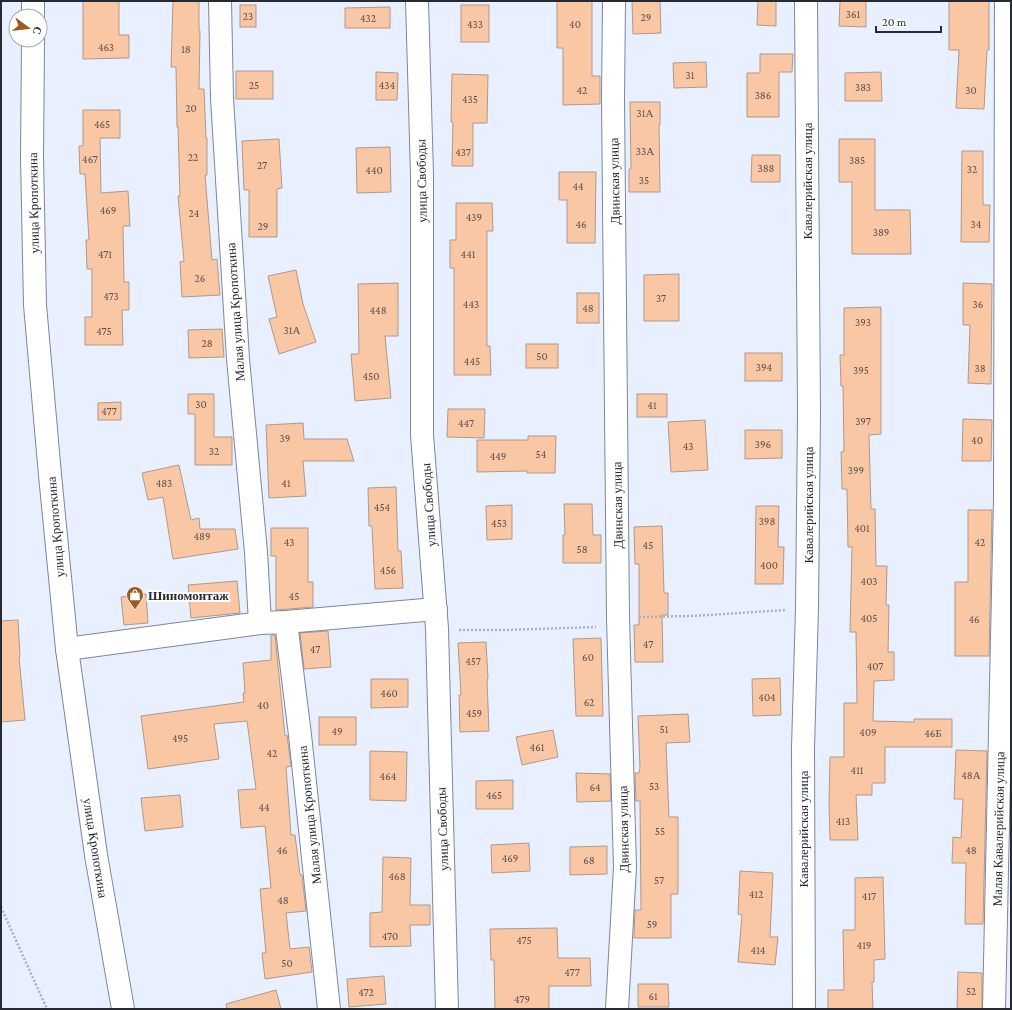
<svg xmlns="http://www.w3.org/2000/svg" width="1012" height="1010" font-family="'Crimson Pro',serif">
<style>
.building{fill:#fac7a5;stroke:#b09889}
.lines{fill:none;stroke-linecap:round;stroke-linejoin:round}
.minor-casing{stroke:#7b879c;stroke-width:24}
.secondary-casing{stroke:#7b879c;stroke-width:24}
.path{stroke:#a9b0bd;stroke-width:2.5;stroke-dasharray:2 2;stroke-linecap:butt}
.minor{stroke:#fff;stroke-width:22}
.secondary{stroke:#fff;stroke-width:22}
.labels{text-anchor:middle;stroke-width:4;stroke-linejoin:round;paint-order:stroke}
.number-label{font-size:11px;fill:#5b5150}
.street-label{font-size:13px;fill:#262a33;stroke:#fff}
.poi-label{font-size:13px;font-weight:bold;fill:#262a33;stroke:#fff;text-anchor:start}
</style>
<rect width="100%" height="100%" fill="#e8f0ff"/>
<!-- building -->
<g class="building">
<path d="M83 1H119V35H129V58L83 59Z"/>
<path d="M173 1H199V31H200L199 89H204L206 138H207V175H205L212 260 217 259 220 295 182 297 180 262 184 261 178 196H180L178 127H177L176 67H171Z"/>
<path d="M557 1H592V76H600V104L563 105V48H557Z"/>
<path d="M632 1H660L661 33 633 34Z"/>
<path d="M758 1H776V26L757 25Z"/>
<path d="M840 1H866V27L839 26Z"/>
<path d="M949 1H989V50H987L984 109 956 108 959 50H949Z"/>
<rect x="240" y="5" width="16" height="22"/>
<rect x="461" y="5" width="28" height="37"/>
<path d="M390 7V28H345V8Z"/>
<path d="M760 54H793L792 72H779V117H747V73H760Z"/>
<path d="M706 62 707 87 674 88 673 63Z"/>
<rect x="236" y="71" width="37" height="28"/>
<path d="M376 72 398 73 397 100H376Z"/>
<path d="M881 72 882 101H845V73Z"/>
<path d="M452 74 488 75 487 123H473V166H452L453 122H451Z"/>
<path d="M630 102H660V125H659L660 192H629V169H631Z"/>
<path d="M83 110H120V138H100L101 193 128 191 130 226H123L124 282H129V310H122L123 345H85V317H92V269H87L86 240H89L85 174H80L79 146H83Z"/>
<path d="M279 139 282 188 277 189V237H249V190H244L242 141Z"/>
<path d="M839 139H875V210H910L911 254H852V182H839Z"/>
<path d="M390 147 391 192 357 193 356 148Z"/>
<path d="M962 151H983V205H990L989 242H961Z"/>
<path d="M752 155H780V182H751Z"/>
<path d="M559 172H596L595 243H567V200H559Z"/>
<path d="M456 203H492L493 231H487V346H490L491 375H454V268H450V240H456Z"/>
<path d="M296 270 303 304 316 342 279 354 269 319 277 317 268 276Z"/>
<path d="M679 274V321H644V275Z"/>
<path d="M398 283V336H385L391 398 355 401 351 354H359L358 284Z"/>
<path d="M963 283 992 284 991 384 968 383 970 325H963Z"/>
<rect x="577" y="293" width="22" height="30"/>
<path d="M881 307V434L869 435 871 509H875L876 566H887L886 605H889L888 652H894V680L874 681 873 721 914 722V719H952V747H885V783H872V795H856L858 840H830L829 803 830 757H844V703H857L856 632H850L852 547H848L847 489H842L841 452 844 451 843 386H841L840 355H844V308Z"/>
<path d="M222 329 224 357 189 358 188 330Z"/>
<rect x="526" y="344" width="32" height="24"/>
<rect x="745" y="353" width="37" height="28"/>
<path d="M188 394H214V437H232V465H195V414H188Z"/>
<rect x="637" y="394" width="30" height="23"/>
<path d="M121 402V420H98V403Z"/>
<path d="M448 409H485L484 438 447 437Z"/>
<path d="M963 419 992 420 991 461H962Z"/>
<path d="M705 420 708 470 671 472 668 422Z"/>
<path d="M303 423 304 439H347L354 461H303L306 496 269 498 266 425Z"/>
<path d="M745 430H782V458L745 459Z"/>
<path d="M528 436H556L555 473H527V471L477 472V440H528Z"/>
<path d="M179 465 191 520 199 518 200 529H235L238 549 173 559 163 497 148 500 142 473Z"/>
<path d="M396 487 398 551H401L403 588 375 589 372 526H369L368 488Z"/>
<path d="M564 504H592L593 535H601V563H563V535H565Z"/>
<path d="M512 505V539L487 540 486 506Z"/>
<path d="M756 506H779L778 547H784L783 584H755Z"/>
<path d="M968 510H992L989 656H955V582H968Z"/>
<path d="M662 526 664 593H668V615H662L663 662H635L634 625H639V564H635L634 527Z"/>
<path d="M271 528H308V582H313V607L276 610V556H271Z"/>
<path d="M237 581 240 613 191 618 188 585Z"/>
<path d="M146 594 148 623 124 625 121 597Z"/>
<path d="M18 620 20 657H19L25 720 1 722V621Z"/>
<path d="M328 631 331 667 304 669 300 633Z"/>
<path d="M271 635H275L285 736 287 735 291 766 286 767 291 835H295L300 875H302L306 911 286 913 290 949 309 947 312 972 265 979 262 953H266L260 889 271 888 265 826 241 828 238 790 256 789 247 721 214 724 219 759 148 769 141 716 244 702 243 693H245L243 663 271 660Z"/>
<path d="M601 638 603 716H576L573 639Z"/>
<path d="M486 642 488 679H487L489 731 460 732 459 695H461L458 643Z"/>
<path d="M780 678 781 715 753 716 752 679Z"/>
<path d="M371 679H408V707L371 708Z"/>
<path d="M688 714 690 742 666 743 669 817H678V894H671V938H634L635 910H641L640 801H636L635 773H639L640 768 638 716Z"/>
<rect x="319" y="717" width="37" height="28"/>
<path d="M553 730 558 757 522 765 516 737Z"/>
<path d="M956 750 987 751 983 924H965L966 863H952L953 837 961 838 963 799H954Z"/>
<path d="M370 751 407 752 406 801 370 800Z"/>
<path d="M576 773 610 774 611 801 577 802Z"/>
<path d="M513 780V809H476V781Z"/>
<path d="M180 795 183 827 145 831 141 798Z"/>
<path d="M529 843 530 871 492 873 491 845Z"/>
<path d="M607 846V874L570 875V847Z"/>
<path d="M383 857 411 858 410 905H430V925H410L411 946 370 947V913L382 912Z"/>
<path d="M740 871 773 873 770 937H778L775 965 738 962 742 915 738 914Z"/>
<path d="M883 877 885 959 874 960V982H872L873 1009H828V990H844L843 930H855V878Z"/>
<path d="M557 928 558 958H590L591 986H549V1009H495L494 960H491L490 929Z"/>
<path d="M958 972 982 973V1009H957Z"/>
<path d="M384 976 386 1004 349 1007 347 979Z"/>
<path d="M638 984H668L669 1007H638Z"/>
<path d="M276 990 281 1009H227L226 1004Z"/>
</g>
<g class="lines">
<defs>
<g id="minor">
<path d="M220 1 222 98 238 359 256 552 260 623"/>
<path d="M417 1 422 175V435L437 629 447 1009"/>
<path d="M614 1 613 99 618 618 625 867 617 1009"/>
<path d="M286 622 300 735 329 1009"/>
<path d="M67 649 260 623 286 622 436 609"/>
<path d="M804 1009 803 748 807 608 809 412 806 1"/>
<path d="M994 1009 1005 500 1006 1"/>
</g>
<g id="secondary">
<path d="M33 16V1"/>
<path d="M33 40 32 158 35 305 50 475 67 649 96 855 123 1009"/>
</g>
</defs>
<!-- minor casing -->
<use href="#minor" class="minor-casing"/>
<!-- secondary casing -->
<use href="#secondary" class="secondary-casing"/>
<!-- path -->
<g class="path">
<path d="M639 617 692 616 786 610"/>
<path d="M459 630H506L596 627"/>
<path d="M1 907 47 1009"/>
</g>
<!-- minor -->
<use href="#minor" class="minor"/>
<!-- secondary -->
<use href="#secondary" class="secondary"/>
</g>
<!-- icons -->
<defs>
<symbol id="shop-pin" viewBox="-11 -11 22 30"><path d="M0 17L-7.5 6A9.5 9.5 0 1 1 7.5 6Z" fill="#9c5a27" stroke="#fff"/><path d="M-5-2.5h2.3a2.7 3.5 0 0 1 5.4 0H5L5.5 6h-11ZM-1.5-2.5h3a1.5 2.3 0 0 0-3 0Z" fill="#fff"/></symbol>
</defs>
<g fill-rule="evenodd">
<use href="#shop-pin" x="125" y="585" width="20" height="27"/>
</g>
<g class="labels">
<!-- number labels -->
<g class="number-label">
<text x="853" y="18">361</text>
<text x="248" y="20">23</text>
<text x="646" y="21">29</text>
<text x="368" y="22">432</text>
<text x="475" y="28">433</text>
<text x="575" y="28">40</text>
<text x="106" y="51">463</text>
<text x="186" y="53">18</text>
<text x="690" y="79">31</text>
<text x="254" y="89">25</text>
<text x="387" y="89">434</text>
<text x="863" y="91">383</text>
<text x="582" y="94">42</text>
<text x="971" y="94">30</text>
<text x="763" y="99">386</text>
<text x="470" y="103">435</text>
<text x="191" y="112">20</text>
<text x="645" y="117">31А</text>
<text x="102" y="128">465</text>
<text x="645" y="155">33А</text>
<text x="463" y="156">437</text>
<text x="193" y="161">22</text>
<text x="90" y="163">467</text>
<text x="857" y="164">385</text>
<text x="262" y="169">27</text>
<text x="766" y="172">388</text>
<text x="972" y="173">32</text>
<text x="374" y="174">440</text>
<text x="644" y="184">35</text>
<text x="578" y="190">44</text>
<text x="108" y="214">469</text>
<text x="194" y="217">24</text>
<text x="474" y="221">439</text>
<text x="581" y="228">46</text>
<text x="976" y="228">34</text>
<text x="263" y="230">29</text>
<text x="881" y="236">389</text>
<text x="105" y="258">471</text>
<text x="468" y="258">441</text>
<text x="200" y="282">26</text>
<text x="111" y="300">473</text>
<text x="661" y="302">37</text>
<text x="471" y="308">443</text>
<text x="978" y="308">36</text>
<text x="588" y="312">48</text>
<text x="378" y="314">448</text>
<text x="863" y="326">393</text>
<text x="292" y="334">31А</text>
<text x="104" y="335">475</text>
<text x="207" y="347">28</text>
<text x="542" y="360">50</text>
<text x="472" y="365">445</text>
<text x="764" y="371">394</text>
<text x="980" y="372">38</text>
<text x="861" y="374">395</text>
<text x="371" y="380">450</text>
<text x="201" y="408">30</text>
<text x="652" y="409">41</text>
<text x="109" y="415">477</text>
<text x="863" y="425">397</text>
<text x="466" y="427">447</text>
<text x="285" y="442">39</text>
<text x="977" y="444">40</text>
<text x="763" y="448">396</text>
<text x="688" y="450">43</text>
<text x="214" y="455">32</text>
<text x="541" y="458">54</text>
<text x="498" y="460">449</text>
<text x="856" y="474">399</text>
<text x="164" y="487">483</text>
<text x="286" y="487">41</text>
<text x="382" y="511">454</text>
<text x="767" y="525">398</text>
<text x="499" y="527">453</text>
<text x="862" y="532">401</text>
<text x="202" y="540">489</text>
<text x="289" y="546">43</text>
<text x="980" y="546">42</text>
<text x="648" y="549">45</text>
<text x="582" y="553">58</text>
<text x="769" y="569">400</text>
<text x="388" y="574">456</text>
<text x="869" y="585">403</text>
<text x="294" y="600">45</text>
<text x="869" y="622">405</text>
<text x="974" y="623">46</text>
<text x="648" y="648">47</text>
<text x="315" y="653">47</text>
<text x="588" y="661">60</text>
<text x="473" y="665">457</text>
<text x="875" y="670">407</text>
<text x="389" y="697">460</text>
<text x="767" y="701">404</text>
<text x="589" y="706">62</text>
<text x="263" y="709">40</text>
<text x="474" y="717">459</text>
<text x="664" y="733">51</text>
<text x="337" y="735">49</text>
<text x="868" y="736">409</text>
<text x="933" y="737">46Б</text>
<text x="180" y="742">495</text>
<text x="537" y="751">461</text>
<text x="272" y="757">42</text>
<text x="857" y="774">411</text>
<text x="971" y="779">48А</text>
<text x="388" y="780">464</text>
<text x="654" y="790">53</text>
<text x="595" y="791">64</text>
<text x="494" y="799">465</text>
<text x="264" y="811">44</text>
<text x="843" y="825">413</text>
<text x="660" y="835">55</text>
<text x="282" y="854">46</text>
<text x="971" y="854">48</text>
<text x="510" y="862">469</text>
<text x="589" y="864">68</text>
<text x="397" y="880">468</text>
<text x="659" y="884">57</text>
<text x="756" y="898">412</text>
<text x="869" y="900">417</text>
<text x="283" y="904">48</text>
<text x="652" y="928">59</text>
<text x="390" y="940">470</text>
<text x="524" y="944">475</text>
<text x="864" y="949">419</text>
<text x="758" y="954">414</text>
<text x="287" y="967">50</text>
<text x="572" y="976">477</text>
<text x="971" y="995">52</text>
<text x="366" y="996">472</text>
<text x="653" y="1000">61</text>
<text x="522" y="1003">479</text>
</g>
<!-- street labels -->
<g class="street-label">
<text transform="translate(421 181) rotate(-91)" y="5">улица Свободы</text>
<text transform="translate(614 181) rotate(-91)" y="5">Двинская улица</text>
<text transform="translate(807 181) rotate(-90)" y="5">Кавалерийская улица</text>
<text transform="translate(33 203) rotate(-91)" y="5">улица Кропоткина</text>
<text transform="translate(235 312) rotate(-94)" y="5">Малая улица Кропоткина</text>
<text transform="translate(428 505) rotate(-94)" y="5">улица Свободы</text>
<text transform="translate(617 505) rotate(-91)" y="5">Двинская улица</text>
<text transform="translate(808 505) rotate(-90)" y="5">Кавалерийская улица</text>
<text transform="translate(55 527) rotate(-95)" y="5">улица Кропоткина</text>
<text transform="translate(309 815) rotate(-96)" y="5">Малая улица Кропоткина</text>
<text transform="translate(442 829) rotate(-92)" y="5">улица Свободы</text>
<text transform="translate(623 829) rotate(-91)" y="5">Двинская улица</text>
<text transform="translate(803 829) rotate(-90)" y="5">Кавалерийская улица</text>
<text transform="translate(998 829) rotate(-89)" y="5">Малая Кавалерийская улица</text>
<text transform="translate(96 848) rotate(81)" y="5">улица Кропоткина</text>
</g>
<!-- poi labels -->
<g class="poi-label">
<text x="148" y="600">Шиномонтаж</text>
</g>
</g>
<!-- border -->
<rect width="1012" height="1010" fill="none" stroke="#262a33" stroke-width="4"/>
<!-- north arrow -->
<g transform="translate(28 28) rotate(105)"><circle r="19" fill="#ffffff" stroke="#a8aaad"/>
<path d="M0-3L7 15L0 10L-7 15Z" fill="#9c5a27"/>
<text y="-6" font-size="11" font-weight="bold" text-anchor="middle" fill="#262a33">С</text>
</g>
<!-- scale -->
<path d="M876 26v6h65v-6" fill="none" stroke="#262a33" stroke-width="2"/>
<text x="882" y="26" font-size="12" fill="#262a33" stroke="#ffffff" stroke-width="3" paint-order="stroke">20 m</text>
</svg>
